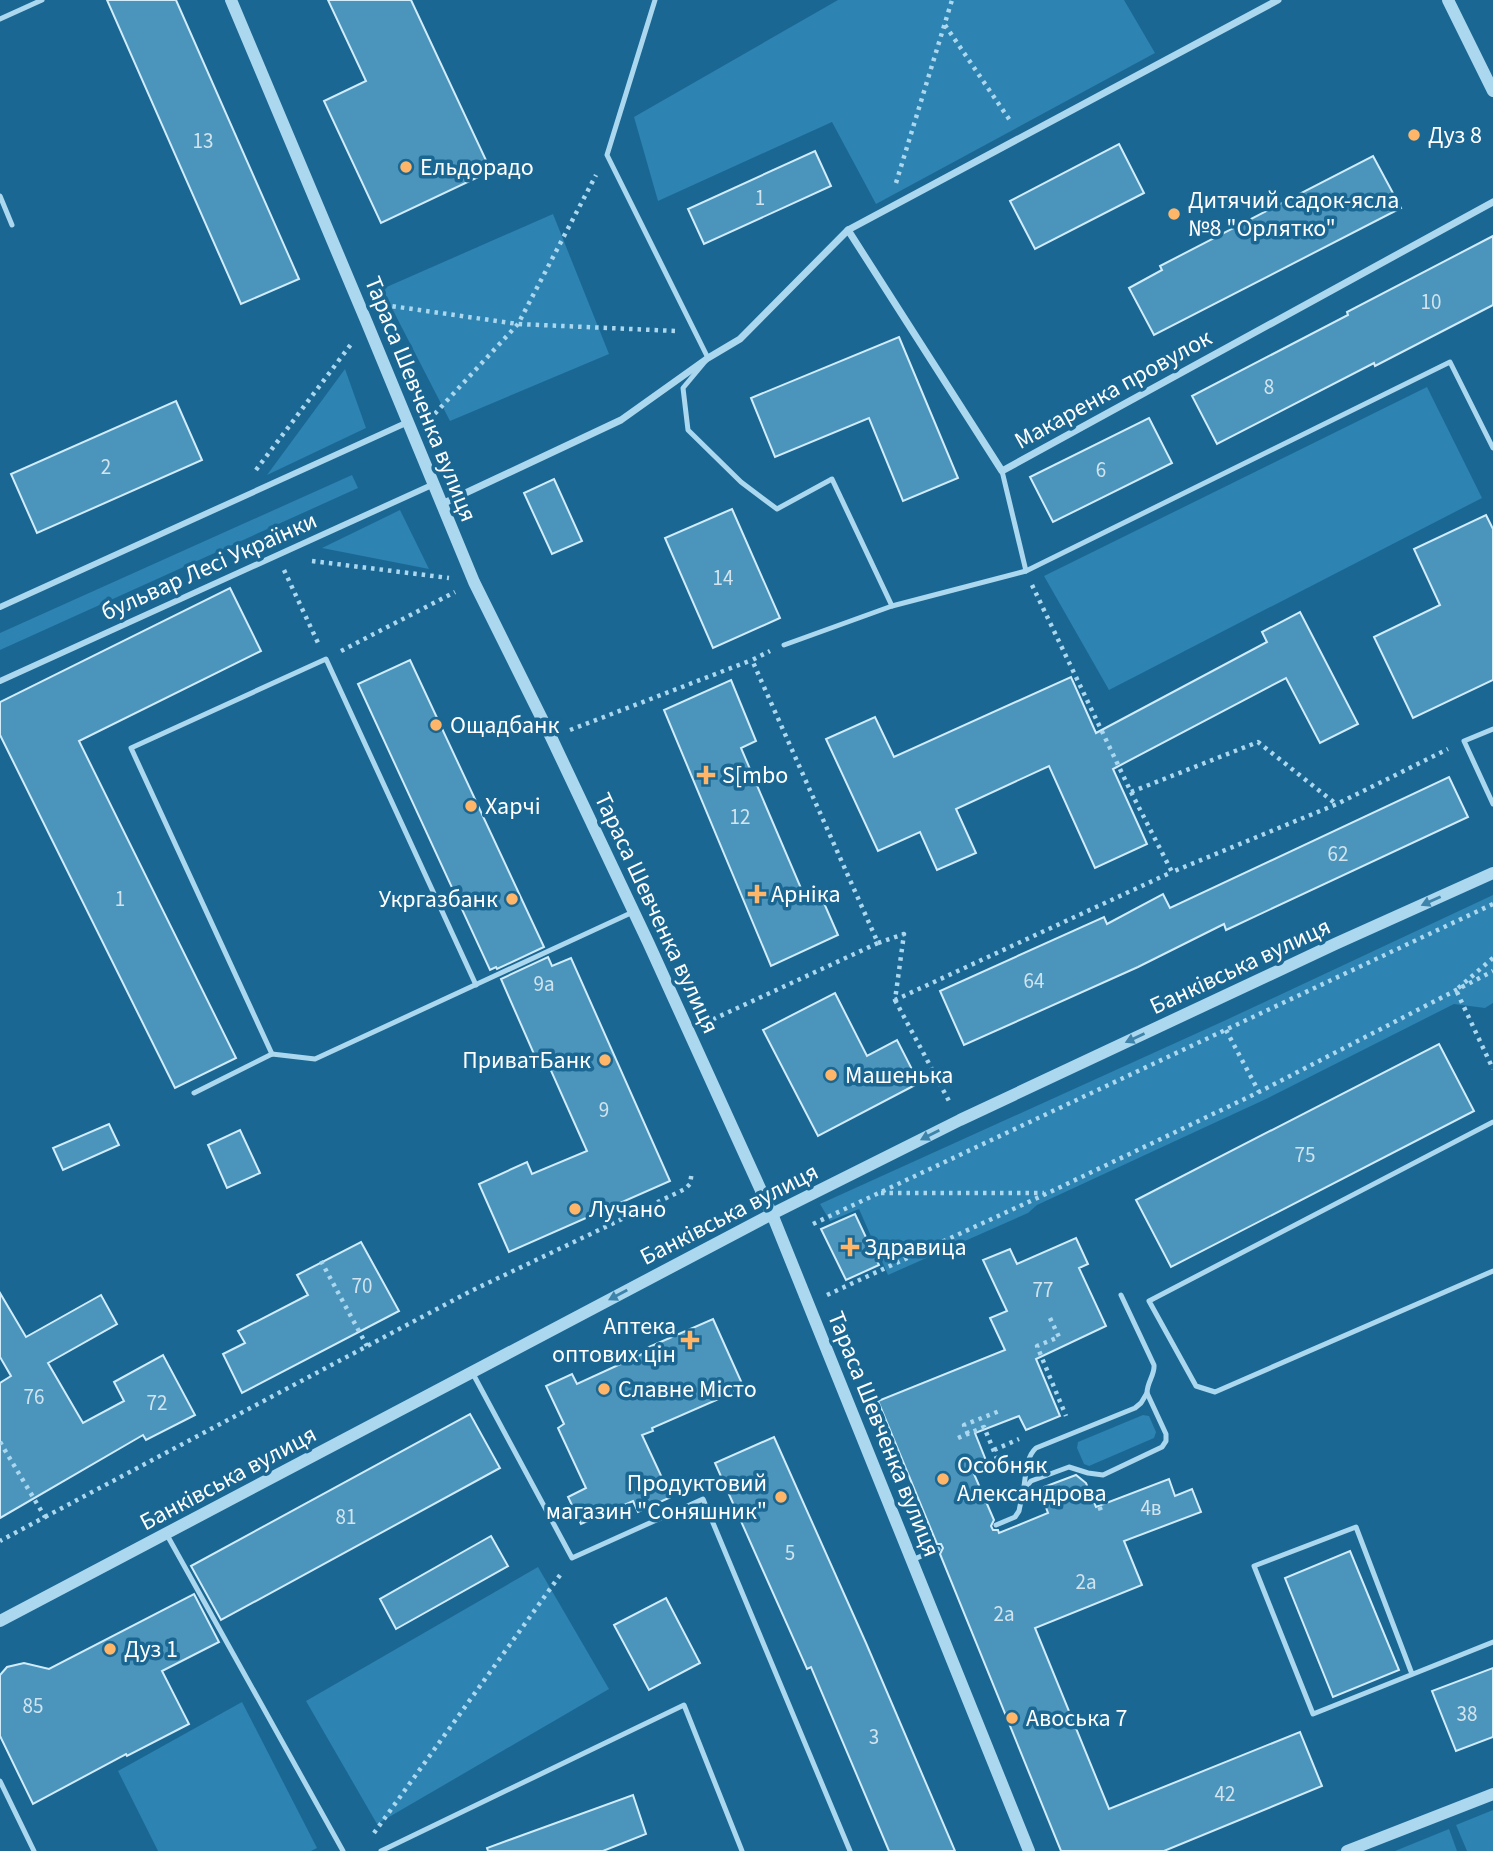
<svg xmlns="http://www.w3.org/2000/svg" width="1493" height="1851" font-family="'Source Sans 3',sans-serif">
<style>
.green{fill:#2d83b1}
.building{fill:#4b95bd;stroke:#d1ecfb;stroke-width:2}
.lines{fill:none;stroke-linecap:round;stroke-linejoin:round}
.path{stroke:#abd7ef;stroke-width:4.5;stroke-dasharray:3.5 5;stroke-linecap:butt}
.service{stroke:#abd7ef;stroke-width:5}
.pedestrian{stroke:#abd7ef;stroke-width:6}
.minor{stroke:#abd7ef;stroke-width:7}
.tertiary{stroke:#abd7ef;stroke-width:12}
.oneway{fill:#3e83aa}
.poi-dot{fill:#ffb669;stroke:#1a6793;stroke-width:2.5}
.labels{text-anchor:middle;stroke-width:7;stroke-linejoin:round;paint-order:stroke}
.number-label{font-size:21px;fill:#d2e4ee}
.poi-label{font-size:24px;fill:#fff;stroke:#1a6793;text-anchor:start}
.street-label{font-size:24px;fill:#fff;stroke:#1a6793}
</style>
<rect width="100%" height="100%" fill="#1a6793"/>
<!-- green -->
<g class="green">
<path d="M838 0H1124L1155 53 876 204 832 122 658 201 634 117Z"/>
<path d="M553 214 609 354 450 421 382 289Z"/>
<path d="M345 369 366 428 267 475Z"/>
<path d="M1427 387 1482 498 1109 690 1044 576Z"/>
<path d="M352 475 358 488 0 650V633Z"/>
<path d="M400 510 429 569 322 548Z"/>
<path d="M1493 895V1003L1485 1008 1454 1004 1266 1099 1037 1205 1028 1213 888 1275 859 1209 830 1221 820 1204 1226 1020Z"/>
<path d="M1143 1415 1149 1416 1156 1432 1154 1438 1089 1466 1084 1464 1077 1448 1078 1442Z"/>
<path d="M538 1567 609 1689 377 1824 306 1701Z"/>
<path d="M242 1702 317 1848 311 1851H158L118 1771Z"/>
<path d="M1493 1810V1851H1467L1456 1825Z"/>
<path d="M1449 1829 1457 1851H1395Z"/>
</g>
<!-- building -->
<g class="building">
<path d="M107 0H176L299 279 241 304Z"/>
<path d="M328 0H411L491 171 381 223 324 101 366 81Z"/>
<path d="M1119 144 1144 193 1035 249 1010 201Z"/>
<path d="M815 151 831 186 704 244 688 209Z"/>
<path d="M1373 156 1401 208 1154 335 1129 288 1162 270 1160 266Z"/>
<path d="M1493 236V305L1375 366 1374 363 1217 444 1192 396 1348 315 1347 312Z"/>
<path d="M899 337 958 478 903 501 869 418 775 457 751 398Z"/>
<path d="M176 401 202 460 37 533 11 474Z"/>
<path d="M1149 418 1172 463 1053 522 1030 477Z"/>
<path d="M554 479 582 541 552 554 524 493Z"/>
<path d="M732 509 780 618 713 648 665 538Z"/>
<path d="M1486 515 1493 529V680L1413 718 1374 637 1440 605 1414 549Z"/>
<path d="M230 588 261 651 79 741 236 1058 175 1088 0 735V702Z"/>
<path d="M1300 612 1358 724 1320 743 1286 678 1113 769 1147 844 1095 868 1049 766 956 809 976 853 937 870 920 832 878 851 826 739 875 717 894 757 1071 677 1096 733 1267 642 1262 632Z"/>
<path d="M410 660 544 947 497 969 496 967 490 970 358 684Z"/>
<path d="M731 680 756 741 741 748 803 893 817 887 838 935 771 966 664 710Z"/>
<path d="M1449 777 1468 817 1226 930 1224 924 1138 967 964 1045 940 991 1104 917 1107 924 1163 894 1170 908Z"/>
<path d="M548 957 552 966 571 958 670 1181 509 1252 479 1184 527 1162 532 1174 587 1151 549 1066 541 1070 501 979Z"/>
<path d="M835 993 867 1056 897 1040 919 1083 818 1136 763 1030Z"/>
<path d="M1439 1044 1474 1111 1171 1267 1136 1200Z"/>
<path d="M109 1124 119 1145 63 1170 53 1148Z"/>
<path d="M240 1130 260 1173 227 1188 208 1145Z"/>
<path d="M855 1214 879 1265 846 1280 821 1229Z"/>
<path d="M1076 1238 1088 1264 1079 1268 1106 1326 1036 1359 1060 1416 1026 1430 1019 1416 975 1433 989 1468 974 1474 994 1520 991 1526 993 1530H998L999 1533 1048 1513 1042 1497 1044 1487 1076 1475 1086 1483 1096 1507 1169 1479 1175 1496 1192 1489 1201 1512 1124 1541 1142 1585 1035 1628 1109 1809 1300 1732 1322 1786 1164 1851H1061L940 1554 943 1548 941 1544H937L878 1401 1005 1350 990 1318 1007 1311 983 1260 1010 1249 1017 1264Z"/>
<path d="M361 1242 399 1311 242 1393 223 1354 245 1343 238 1331 308 1295 297 1275Z"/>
<path d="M0 1293 26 1337 101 1295 117 1324 48 1363 83 1423 124 1401 114 1382 163 1355 195 1415 146 1440 143 1435 0 1518V1383L11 1376 0 1357Z"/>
<path d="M713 1319 744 1388 652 1428 653 1431 642 1435 671 1497 638 1512 633 1501 581 1524 568 1497 586 1488 558 1428 564 1424 546 1386 572 1374 577 1384 651 1350 649 1347Z"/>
<path d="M470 1414 500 1468 221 1620 191 1566Z"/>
<path d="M774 1437 866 1643 955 1851H889L811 1667 807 1669 715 1463Z"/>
<path d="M491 1536 508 1566 396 1629 380 1599Z"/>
<path d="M1350 1551 1399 1670 1333 1697 1285 1578Z"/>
<path d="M194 1594 219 1642 162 1671 189 1724 127 1756 126 1754 33 1804 0 1736V1675L7 1667 24 1663 49 1669Z"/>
<path d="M666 1598 700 1663 649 1690 614 1625Z"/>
<path d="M1493 1668V1737L1456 1751 1432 1691Z"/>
<path d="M633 1795 646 1834 603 1851H488L487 1848Z"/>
</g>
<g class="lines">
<!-- path -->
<g class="path">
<path d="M945 25 1011 122"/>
<path d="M896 183 952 0"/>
<path d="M384 305 518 324 675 331"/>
<path d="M429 420 518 324 596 175"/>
<path d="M256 470 352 343"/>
<path d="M312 561 449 578"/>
<path d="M284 570 319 645"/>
<path d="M1032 585 1131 792 1172 872 1337 804 1448 749"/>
<path d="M341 651 455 592"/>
<path d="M570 730 752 660"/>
<path d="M1131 792 1258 742 1336 804"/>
<path d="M878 943 904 934 895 1000 1172 872"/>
<path d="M1493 958 1456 990 1493 1069"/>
<path d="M895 1000 949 1101"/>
<path d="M705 1023 878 943 752 660 770 651"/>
<path d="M1226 1030 1259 1092"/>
<path d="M881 1193H1044"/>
<path d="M813 1224 1493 904"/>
<path d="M321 1261 367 1346"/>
<path d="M827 1295 1048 1193 1259 1092 1493 971"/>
<path d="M1050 1318 1059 1337 1037 1346 1066 1416"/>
<path d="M968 1434 964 1425 1002 1410"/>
<path d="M958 1438 984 1427 1005 1478"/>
<path d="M0 1442 45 1517 0 1541"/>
<path d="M994 1450 1019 1439"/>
<path d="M1094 1491 1102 1514"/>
<path d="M45 1517 469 1292 685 1189 690 1184 692 1171"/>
<path d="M374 1833 563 1571"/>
</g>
<!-- service -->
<g class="service">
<path d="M655 0 607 155 708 358 683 388 688 430 741 482 777 509 832 479 892 606"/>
<path d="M0 19 42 0"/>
<path d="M0 196 12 225"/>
<path d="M1002 471 1026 571"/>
<path d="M784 645 892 606 1026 571 1450 362 1493 448"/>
<path d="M1493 729 1464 741 1493 804"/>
<path d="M272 1054 131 748 326 659 476 985"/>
<path d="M194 1093 272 1054 315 1059 633 912"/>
<path d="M1493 1122 1149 1301 1196 1386 1215 1392 1493 1271"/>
<path d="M472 1372 572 1558 703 1499 850 1851"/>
<path d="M1024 1486C1026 1474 1026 1457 1036 1448L1135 1408 1141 1403 1147 1393"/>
<path d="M996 1525 1015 1517 1019 1511 1023 1491 1031 1481 1069 1467 1088 1473 1103 1475 1162 1447 1166 1441V1434L1147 1393C1147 1382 1155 1375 1154 1365L1121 1295"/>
<path d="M167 1535 343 1851"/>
<path d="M912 1560 938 1549"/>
<path d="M1412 1674 1356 1527 1254 1566 1313 1714 1493 1642"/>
<path d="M0 1781 34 1851"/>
<path d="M381 1851 684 1705 742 1851"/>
</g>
<!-- pedestrian -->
<g class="pedestrian">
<path d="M0 607 408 422"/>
<path d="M0 681 434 484"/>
</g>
<!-- minor -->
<g class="minor">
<path d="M848 230 1278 0"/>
<path d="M442 504 621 420 708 358 740 339 848 230 1002 471 1493 202"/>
</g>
<!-- tertiary -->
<g class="tertiary">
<path d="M231 0 367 323 474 582 551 737 648 942 774 1219 1029 1851"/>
<path d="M1448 0 1493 91"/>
<path d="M0 1621 772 1214 960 1120 1335 944 1493 873"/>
<path d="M1347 1851 1493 1794"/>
</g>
</g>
<!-- one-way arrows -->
<defs><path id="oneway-solid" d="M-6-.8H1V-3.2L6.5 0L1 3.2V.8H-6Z" transform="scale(1.75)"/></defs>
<g class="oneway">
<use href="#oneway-solid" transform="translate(1431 901) rotate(156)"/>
<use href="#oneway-solid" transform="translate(1135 1038) rotate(155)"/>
<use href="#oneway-solid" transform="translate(930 1135) rotate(153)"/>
<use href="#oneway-solid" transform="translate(618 1295) rotate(152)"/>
</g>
<!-- markers -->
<g class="poi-dot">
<circle cx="1414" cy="135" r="7"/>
<circle cx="406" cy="167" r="7"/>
<circle cx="1174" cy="214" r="7"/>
<circle cx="436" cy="725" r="7"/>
<path d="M702.5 764.5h7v7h7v7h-7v7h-7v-7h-7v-7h7z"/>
<circle cx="471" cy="806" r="7"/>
<path d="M753.5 883.5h7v7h7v7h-7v7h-7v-7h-7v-7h7z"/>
<circle cx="512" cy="899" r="7"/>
<circle cx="605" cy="1060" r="7"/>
<circle cx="831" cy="1075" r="7"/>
<circle cx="575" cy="1209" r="7"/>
<path d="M846.5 1236.5h7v7h7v7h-7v7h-7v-7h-7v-7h7z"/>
<path d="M686.5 1329.5h7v7h7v7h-7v7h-7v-7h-7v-7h7z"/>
<circle cx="604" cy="1389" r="7"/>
<circle cx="943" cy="1479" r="7"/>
<circle cx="781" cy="1497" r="7"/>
<circle cx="110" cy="1649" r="7"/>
<circle cx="1012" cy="1718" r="7"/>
</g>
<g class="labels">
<!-- number labels -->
<g class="number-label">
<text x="203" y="148">13</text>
<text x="760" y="205">1</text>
<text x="1431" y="309">10</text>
<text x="1269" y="394">8</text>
<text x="106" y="474">2</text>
<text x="1101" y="477">6</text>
<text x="723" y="585">14</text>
<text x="740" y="824">12</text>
<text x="1338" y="861">62</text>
<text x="120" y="906">1</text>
<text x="1034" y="988">64</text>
<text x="544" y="991">9а</text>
<text x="604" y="1117">9</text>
<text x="1305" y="1162">75</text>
<text x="362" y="1293">70</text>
<text x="1043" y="1297">77</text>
<text x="34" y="1404">76</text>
<text x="157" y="1410">72</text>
<text x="1151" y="1515">4в</text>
<text x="346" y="1524">81</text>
<text x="790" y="1560">5</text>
<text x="1086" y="1589">2а</text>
<text x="1004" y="1621">2а</text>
<text x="33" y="1713">85</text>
<text x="1467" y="1721">38</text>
<text x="874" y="1744">3</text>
<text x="1225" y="1801">42</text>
</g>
<!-- poi labels -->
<g class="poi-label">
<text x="1428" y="143">Дуз 8</text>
<text x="420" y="175">Ельдорадо</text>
<text x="1188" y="208">Дитячий садок-ясла<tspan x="1188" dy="28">№8 "Орлятко"</tspan></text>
<text x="450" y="733">Ощадбанк</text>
<text x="722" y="783">S[mbo</text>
<text x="485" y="814">Харчі</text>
<text x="771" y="902">Арніка</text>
<text x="498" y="907" text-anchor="end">Укргазбанк</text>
<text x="591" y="1068" text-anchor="end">ПриватБанк</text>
<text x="845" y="1083">Машенька</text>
<text x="589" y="1217">Лучано</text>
<text x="864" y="1255">Здравица</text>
<text x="676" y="1334" text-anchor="end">Аптека<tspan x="676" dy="28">оптових цін</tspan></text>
<text x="618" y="1397">Славне Місто</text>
<text x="957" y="1473">Особняк<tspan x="957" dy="28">Александрова</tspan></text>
<text x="767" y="1491" text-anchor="end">Продуктовий<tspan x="767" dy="28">магазин "Соняшник"</tspan></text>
<text x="124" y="1657">Дуз 1</text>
<text x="1026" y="1726">Авоська 7</text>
</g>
<!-- street labels -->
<g class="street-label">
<text transform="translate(1113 389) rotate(-29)" y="8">Макаренка провулок</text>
<text transform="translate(421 399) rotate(68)" y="8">Тараса Шевченка вулиця</text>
<text transform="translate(209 566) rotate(-24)" y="8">бульвар Лесі Українки</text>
<text transform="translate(657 913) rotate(65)" y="8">Тараса Шевченка вулиця</text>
<text transform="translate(1240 966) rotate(-25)" y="8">Банківська вулиця</text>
<text transform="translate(729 1214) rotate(-27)" y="8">Банківська вулиця</text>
<text transform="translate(884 1434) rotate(68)" y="8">Тараса Шевченка вулиця</text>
<text transform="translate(228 1478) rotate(-28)" y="8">Банківська вулиця</text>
</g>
</g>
</svg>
